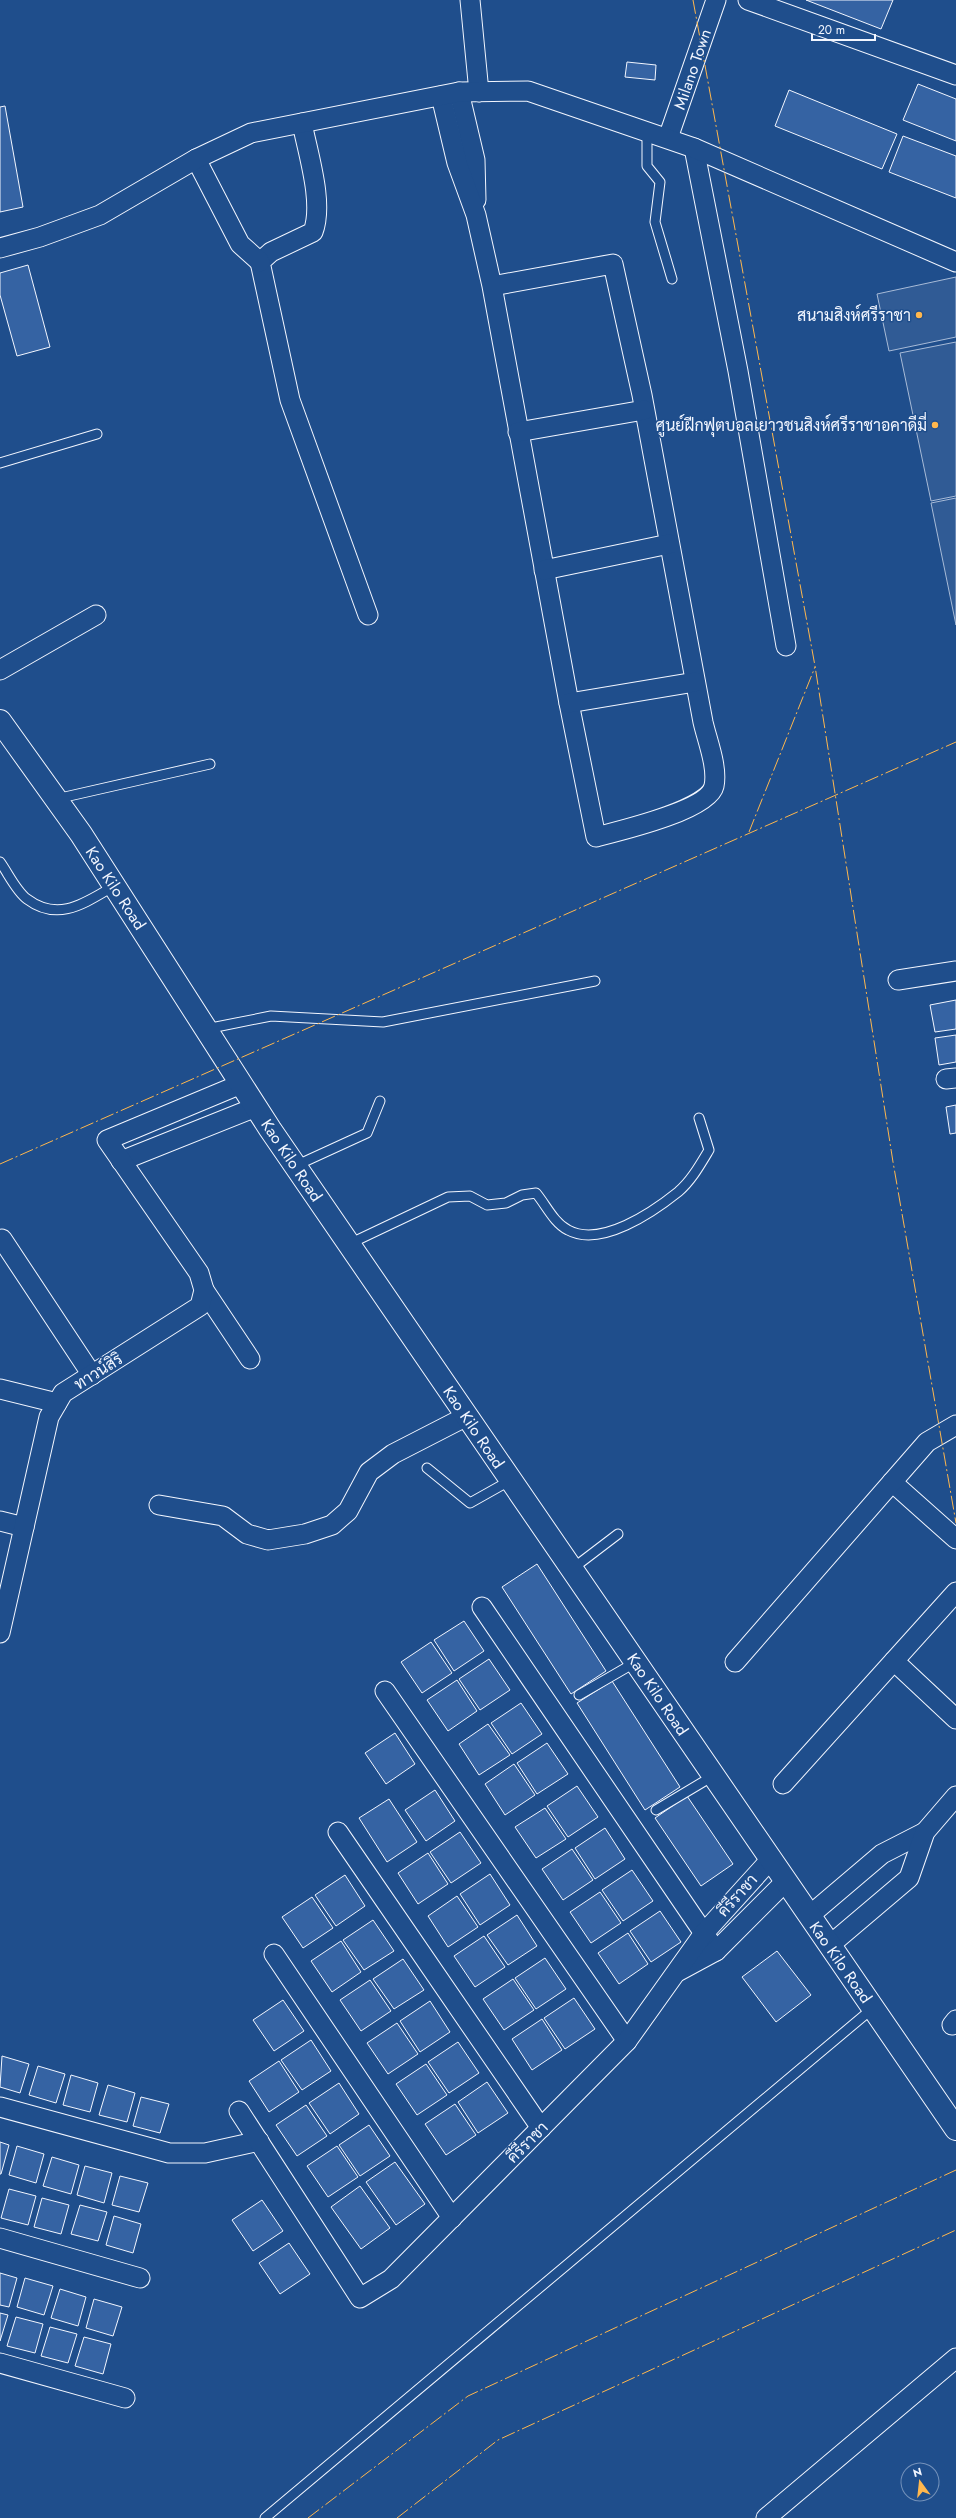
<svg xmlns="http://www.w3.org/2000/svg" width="956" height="2518" font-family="Jost,Sarabun,sans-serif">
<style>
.built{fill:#305b95;stroke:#a8bbd7}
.building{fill:#3563a3;stroke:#f2f6ff}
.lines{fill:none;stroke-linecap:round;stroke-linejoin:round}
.lane-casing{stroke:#f2f6ff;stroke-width:11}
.street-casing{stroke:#f2f6ff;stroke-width:21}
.secondary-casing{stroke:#f2f6ff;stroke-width:24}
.lane{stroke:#1f4e8c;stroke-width:9}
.street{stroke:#1f4e8c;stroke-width:19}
.secondary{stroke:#1f4e8c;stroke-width:22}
.power{stroke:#ffb74d;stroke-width:1;stroke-dasharray:14 3 2 3;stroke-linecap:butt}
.poi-dot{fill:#ffb74d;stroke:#1f4e8c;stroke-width:1.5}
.labels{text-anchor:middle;stroke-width:3;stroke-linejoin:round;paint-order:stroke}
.street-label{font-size:16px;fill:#f2f6ff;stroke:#1f4e8c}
.poi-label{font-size:16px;fill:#f2f6ff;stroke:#1f4e8c;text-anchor:end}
</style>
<rect width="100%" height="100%" fill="#1f4e8c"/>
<!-- built -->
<g class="built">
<path d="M956 277V337L889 351 877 294Z"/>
<path d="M956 342V496L931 501 900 353Z"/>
<path d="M956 498V625L931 503Z"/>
</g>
<!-- building -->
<g class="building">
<path d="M806 0H893L881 29Z"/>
<path d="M627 62 656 65 655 80 625 77Z"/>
<path d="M918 84 956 99V141L903 120Z"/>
<path d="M789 90 897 134 882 169 775 126Z"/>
<path d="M5 106 23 207 0 212V107Z"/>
<path d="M903 136 956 156V198L889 172Z"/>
<path d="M28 265 50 347 17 356 0 295V273Z"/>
<path d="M956 1000V1029L935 1032 930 1005Z"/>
<path d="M956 1035V1062L939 1065 935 1038Z"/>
<path d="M956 1105V1133L950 1134 946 1107Z"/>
<path d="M537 1564 606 1671 571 1694 502 1587Z"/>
<path d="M464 1621 484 1651 454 1671 434 1640Z"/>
<path d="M431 1642 452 1673 422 1693 401 1662Z"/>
<path d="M489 1659 510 1690 480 1710 459 1679Z"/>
<path d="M457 1680 477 1711 448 1731 427 1700Z"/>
<path d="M612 1681 680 1787 645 1810 577 1703Z"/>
<path d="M521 1703 542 1734 512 1754 491 1723Z"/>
<path d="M488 1724 510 1755 479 1775 459 1744Z"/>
<path d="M395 1733 415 1764 386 1784 365 1753Z"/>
<path d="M547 1743 568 1774 537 1794 517 1763Z"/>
<path d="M514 1764 535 1795 505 1815 485 1784Z"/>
<path d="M577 1786 598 1817 568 1837 547 1806Z"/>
<path d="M435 1790 455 1821 426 1841 405 1810Z"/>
<path d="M687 1796 733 1864 701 1886 655 1818Z"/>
<path d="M389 1799 417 1842 387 1862 359 1818Z"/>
<path d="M545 1808 566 1839 536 1858 515 1827Z"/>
<path d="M605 1828 625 1859 595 1879 575 1848Z"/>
<path d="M460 1832 481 1863 451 1883 430 1852Z"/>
<path d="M572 1849 593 1880 563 1900 542 1869Z"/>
<path d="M428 1853 448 1884 418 1904 398 1873Z"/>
<path d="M632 1870 653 1901 623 1921 602 1890Z"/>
<path d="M490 1874 510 1905 480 1925 460 1894Z"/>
<path d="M345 1875 365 1906 336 1926 315 1895Z"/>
<path d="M600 1892 621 1923 591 1943 570 1912Z"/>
<path d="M457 1896 478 1927 448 1947 428 1916Z"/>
<path d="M312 1897 333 1928 303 1948 282 1917Z"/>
<path d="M660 1911 681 1942 651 1962 630 1931Z"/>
<path d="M517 1915 537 1946 508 1965 487 1935Z"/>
<path d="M373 1920 394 1951 364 1970 343 1940Z"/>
<path d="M628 1933 648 1964 619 1984 598 1953Z"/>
<path d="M484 1936 505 1967 475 1987 454 1956Z"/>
<path d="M341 1941 361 1972 332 1992 311 1961Z"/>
<path d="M777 1951 811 1995 776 2022 742 1977Z"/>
<path d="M545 1958 566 1989 536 2009 515 1978Z"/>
<path d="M403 1959 424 1990 394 2009 373 1979Z"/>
<path d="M513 1979 534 2010 504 2030 483 1999Z"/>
<path d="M370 1980 391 2011 361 2031 340 2000Z"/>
<path d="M574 1998 595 2029 565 2049 544 2018Z"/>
<path d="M283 2000 304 2031 274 2051 253 2020Z"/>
<path d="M430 2001 450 2032 420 2052 400 2021Z"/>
<path d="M542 2019 562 2050 532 2070 512 2039Z"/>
<path d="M397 2023 418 2054 388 2074 367 2043Z"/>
<path d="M311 2040 331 2071 302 2090 281 2060Z"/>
<path d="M458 2042 479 2073 449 2093 428 2062Z"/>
<path d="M2 2056 29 2064 20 2093 0 2087Z"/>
<path d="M279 2061 299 2092 269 2112 249 2081Z"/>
<path d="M426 2064 447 2095 417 2115 396 2084Z"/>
<path d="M38 2066 65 2074 56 2103 29 2095Z"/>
<path d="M71 2075 98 2083 90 2112 63 2105Z"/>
<path d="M487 2082 508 2113 478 2133 458 2102Z"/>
<path d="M339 2083 359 2114 330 2134 309 2103Z"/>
<path d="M108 2085 135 2093 127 2122 99 2115Z"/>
<path d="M141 2097 169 2104 160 2133 133 2126Z"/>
<path d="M455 2104 476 2135 446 2155 425 2124Z"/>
<path d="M306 2105 327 2136 297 2156 276 2125Z"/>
<path d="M369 2125 390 2156 360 2176 339 2145Z"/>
<path d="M0 2142 9 2145 1 2174H0Z"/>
<path d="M17 2146 44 2154 36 2183 9 2175Z"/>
<path d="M337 2146 358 2177 328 2197 307 2166Z"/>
<path d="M52 2157 79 2165 71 2194 43 2186Z"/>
<path d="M395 2162 425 2204 396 2225 366 2182Z"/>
<path d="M85 2166 112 2173 104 2203 77 2195Z"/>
<path d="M120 2176 148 2183 139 2212 112 2205Z"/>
<path d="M360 2186 390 2228 361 2249 331 2207Z"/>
<path d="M9 2189 36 2196 28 2225 1 2218Z"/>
<path d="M42 2198 69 2205 61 2234 34 2227Z"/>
<path d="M262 2200 283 2231 253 2251 232 2220Z"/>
<path d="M80 2205 107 2212 98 2241 71 2234Z"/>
<path d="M114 2216 141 2224 133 2253 106 2245Z"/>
<path d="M289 2243 310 2274 280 2294 259 2263Z"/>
<path d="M0 2273 17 2278 9 2307 0 2305Z"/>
<path d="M25 2278 53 2286 44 2315 17 2307Z"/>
<path d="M60 2289 86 2297 78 2326 51 2318Z"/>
<path d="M94 2299 122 2307 113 2336 86 2328Z"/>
<path d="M0 2313 8 2315 0 2341Z"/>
<path d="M16 2317 43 2324 35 2353 7 2346Z"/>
<path d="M50 2327 77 2334 68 2363 41 2356Z"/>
<path d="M84 2337 111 2344 103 2374 75 2366Z"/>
</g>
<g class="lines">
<defs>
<g id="lane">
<path d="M647 131V166L660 182 655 222 672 279"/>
<path d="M0 463 97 434"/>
<path d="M56 799 210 764"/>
<path d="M0 862C8 873 16 891 27 899 59 923 86 902 114 886"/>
<path d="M206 1029 271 1016 383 1022 595 981"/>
<path d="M295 1166 367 1133 380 1101"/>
<path d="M349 1244 448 1197 470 1196 487 1205 506 1203 522 1195 536 1193C546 1205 554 1223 568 1230 601 1248 653 1212 678 1192 691 1181 700 1165 709 1150L699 1118"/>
<path d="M427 1468 470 1503 511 1480"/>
<path d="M572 1569 618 1534"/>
<path d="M579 1695 636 1662"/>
<path d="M656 1810 713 1776"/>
<path d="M265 2518 873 2008"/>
</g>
<g id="street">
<path d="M470 0 479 92"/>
<path d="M748 0 956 75"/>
<path d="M459 92 475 160 476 200"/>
<path d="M441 96 457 163 476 215 492 286 569 703 596 837C619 831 709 810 714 786 718 767 707 740 703 722L642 395 613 264 492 286"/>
<path d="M302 123C308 154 324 203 313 232L271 252 260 262 290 400 368 615"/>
<path d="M668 138 716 0"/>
<path d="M694 148 738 371 786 646"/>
<path d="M196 159 240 244 260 262"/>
<path d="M0 248 40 237 100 215 196 159 251 133 459 92 528 91 694 148 956 262"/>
<path d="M518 432 644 410"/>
<path d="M544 570 669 544"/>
<path d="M0 670 96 615"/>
<path d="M569 703 695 682"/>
<path d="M898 980 956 971"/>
<path d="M946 1079 956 1078"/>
<path d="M121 1161 256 1107"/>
<path d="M2 1239 92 1375"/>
<path d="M204 1290 250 1359"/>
<path d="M0 1389 57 1403"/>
<path d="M892 1482 956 1539"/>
<path d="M159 1505 223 1516 247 1534 268 1540 305 1534 332 1525 348 1511 369 1472 393 1454 467 1416"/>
<path d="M0 1521 24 1527"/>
<path d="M482 1607 716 1951"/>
<path d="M0 1633 49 1417 63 1393 200 1306 204 1290 199 1273 107 1140 241 1084"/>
<path d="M894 1661 956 1719"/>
<path d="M735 1662 927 1442 956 1425"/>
<path d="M385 1691 627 2041"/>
<path d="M783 1784 956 1592"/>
<path d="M338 1832 541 2128"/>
<path d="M809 1916 882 1854 925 1832"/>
<path d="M830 1945 909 1878 925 1832 956 1796"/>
<path d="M274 1954 452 2218"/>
<path d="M679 1971 716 1951 786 1881"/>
<path d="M952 2025 956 2020"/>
<path d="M0 2107 169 2153H205L259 2141"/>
<path d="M239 2111 360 2298 391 2279 627 2041 704 1933 771 1859"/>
<path d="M0 2238 140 2278"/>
<path d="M0 2363 125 2398"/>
<path d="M766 2518 956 2358"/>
</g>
<path id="secondary" d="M0 721 81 834 270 1129 956 2129"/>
</defs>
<!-- lane casing -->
<use href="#lane" class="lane-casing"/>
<!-- street casing -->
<use href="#street" class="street-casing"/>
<!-- secondary casing -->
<use href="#secondary" class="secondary-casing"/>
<!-- lane -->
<use href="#lane" class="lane"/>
<!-- street -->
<use href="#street" class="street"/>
<!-- secondary -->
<use href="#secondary" class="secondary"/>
<!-- power -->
<g class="power">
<path d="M693 0 815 666 893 1162 956 1523"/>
<path d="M749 832 815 667"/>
<path d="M0 1164 956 742"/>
<path d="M308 2518 468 2396 956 2170"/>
<path d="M397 2518 498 2440 956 2230"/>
</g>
</g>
<!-- markers -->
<g class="poi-dot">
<circle cx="919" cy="315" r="4"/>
<circle cx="935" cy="425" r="4"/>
</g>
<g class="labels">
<!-- street labels -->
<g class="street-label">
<text transform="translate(692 69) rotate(-71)" y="6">Milano Town</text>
<text transform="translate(116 888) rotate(57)" y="6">Kao Kilo Road</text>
<text transform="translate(292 1160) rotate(56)" y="6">Kao Kilo Road</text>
<text transform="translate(98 1371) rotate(-32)" y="6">ทาวน์สิริ</text>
<text transform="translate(474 1427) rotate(56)" y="6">Kao Kilo Road</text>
<text transform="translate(658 1694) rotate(56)" y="6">Kao Kilo Road</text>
<text transform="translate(737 1895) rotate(-48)" y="6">คีรีราชา</text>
<text transform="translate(841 1962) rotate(55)" y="6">Kao Kilo Road</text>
<text transform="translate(527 2142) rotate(-45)" y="6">คีรีราชา</text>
</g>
<!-- poi labels -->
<g class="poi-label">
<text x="911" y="321">สนามสิงห์ศรีราชา</text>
<text x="927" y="431">ศูนย์ฝีกฟุตบอลเยาวชนสิงห์ศรีราชาอคาดีมี่</text>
</g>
</g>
<!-- north arrow -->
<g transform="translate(920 2482) rotate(345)"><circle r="19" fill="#1f4e8c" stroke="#7391ba"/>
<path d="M0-3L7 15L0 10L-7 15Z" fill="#ffb74d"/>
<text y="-6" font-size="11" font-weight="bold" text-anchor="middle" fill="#f2f6ff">N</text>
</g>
<!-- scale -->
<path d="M812 34v6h63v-6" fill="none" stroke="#f2f6ff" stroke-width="2"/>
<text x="818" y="34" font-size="12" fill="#f2f6ff" stroke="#1f4e8c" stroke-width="3" paint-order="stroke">20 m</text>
</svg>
